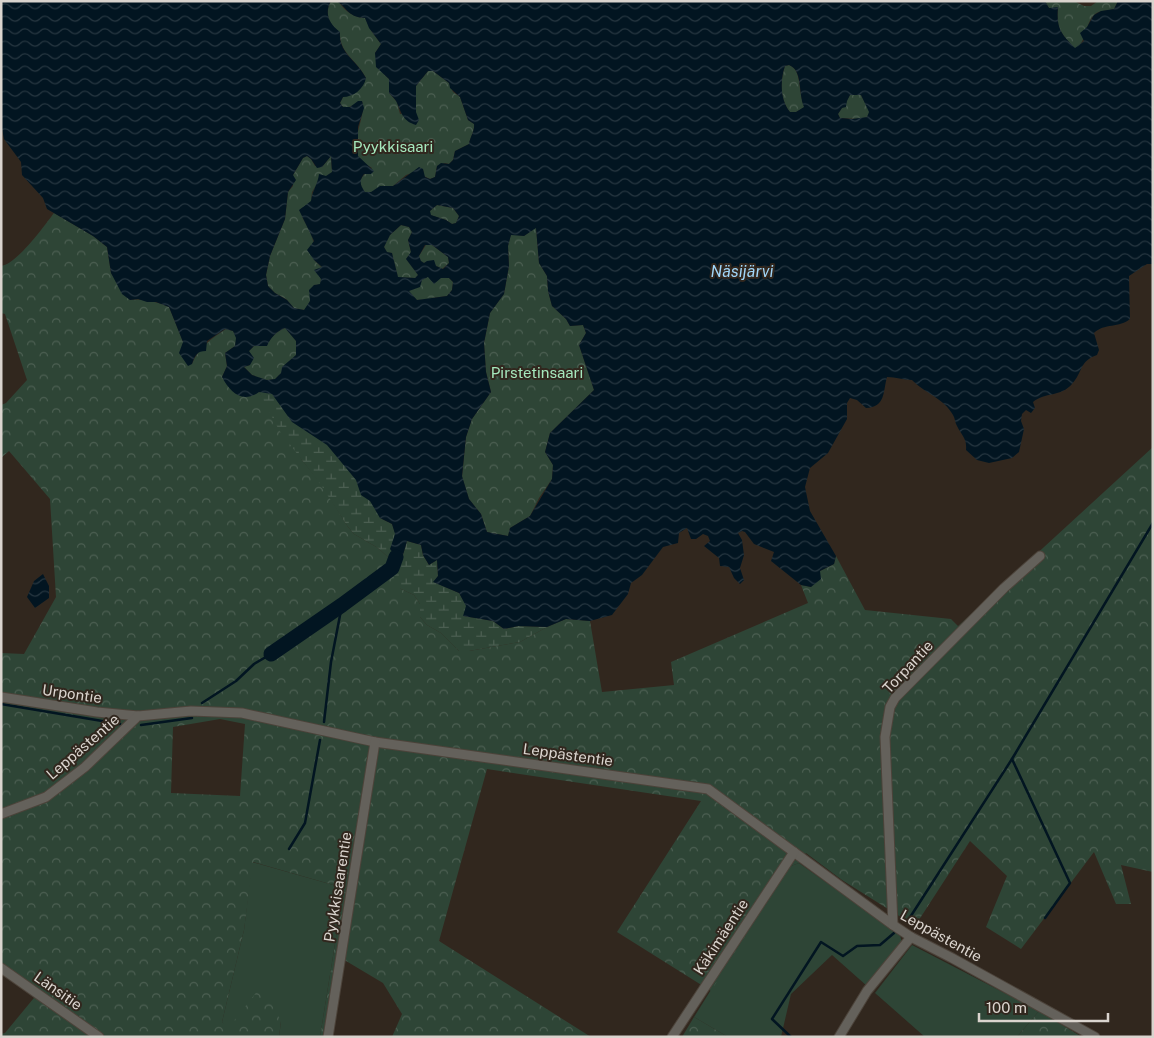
<svg xmlns="http://www.w3.org/2000/svg" width="1154" height="1038" font-family="'Public Sans',sans-serif">
<style>
.grass{fill:#2e4536}
.forest{fill:url(#forest-crowns);fill-rule:evenodd}
.wetland{fill:url(#wetland-marsh)}
.water{fill:url(#water-waves);fill-rule:evenodd}
.lines{fill:none;stroke-linecap:round;stroke-linejoin:round}
.stream{stroke:#021521;stroke-width:2.5}
.river{stroke:#021521;stroke-width:15}
.street-casing{stroke:#4c433a;stroke-width:11}
.street{stroke:#64615b;stroke-width:9}
.labels{text-anchor:middle;stroke-width:4;stroke-linejoin:round;paint-order:stroke}
.park-label{font-size:15px;fill:#a5e8bd;stroke:#31271e}
.street-label{font-size:15px;fill:#dad4ce;stroke:#31271e}
.water-label{font-size:16px;font-style:italic;fill:#a1d6f8;stroke:#31271e}
</style>
<defs>
<pattern id="forest-crowns" width="20" height="18" patternUnits="userSpaceOnUse" patternTransform="scale(1.25)"><rect width="20" height="18" fill="#2e4536"/><path d="M2 6a3 3 0 1 1 6 0M12 15a3 3 0 1 1 6 0" fill="none" stroke="#4c5f52"/></pattern>
<pattern id="wetland-marsh" width="20" height="14" patternUnits="userSpaceOnUse" patternTransform="scale(1.25)"><rect width="20" height="14" fill="#2e4536"/><path d="M1 5h8M5 5V1M11 12h8M15 12V8" fill="none" stroke="#4c5f52"/></pattern>
<pattern id="water-waves" width="16" height="10" patternUnits="userSpaceOnUse" patternTransform="scale(1.25)"><rect width="16" height="10" fill="#021521"/><path d="M0 5q4-4 8 0t8 0" fill="none" stroke="#263640"/></pattern>
</defs>
<rect width="100%" height="100%" fill="#31271e"/>
<!-- grass -->
<g class="grass">
<path d="M252 862 344 888 320 1037H279L281 1021 228 1028 222 1022 244 930Z"/>
<path d="M799 863 900 935 902 943 867 986 832 955 791 994 781 1037H728L694 1017 788 867Z"/>
<path d="M912 945 1039 1011 1017 1037H925L875 993Z"/>
</g>
<!-- forest -->
<g class="forest">
<path d="M331 1 339 2C344 11 355 18 365 18L372 32 381 44 375 53 384 74 389 79V93L397 102 400 114 416 112V86L428 71H433L449 83 453 92 460 97 468 120 474 124C475 131 470 137 469 144L455 151 453 160 449 164 445 163 437 166 435 177 430 179 424 176 423 169 406 175 393 186H380L371 193 365 192C356 180 362 176 372 168 368 165 363 163 360 159 348 143 367 117 362 101L349 107H343L340 103 343 97 366 78C358 61 339 53 340 33 329 24 324 14 331 1Z"/>
<path d="M1045 1H1074L1084 6H1091L1098 1H1118L1114 9C1108 11 1100 10 1095 14 1084 24 1088 41 1075 49 1061 33 1056 29 1058 8H1049Z"/>
<path d="M789 65C803 70 797 93 805 107L796 112H790C780 100 780 81 785 66Z"/>
<path d="M850 95H861L870 112 867 117 860 119 840 118 838 114Z"/>
<path d="M307 156 311 159 315 166 322 167 331 156 332 172 318 182 312 192 311 201 302 217C312 236 315 238 314 260L322 268 319 269 321 279 320 284 314 285 310 301 305 310 294 308 286 299 275 293 268 286 266 275 270 256 285 219 288 192 293 186V175L303 158Z"/>
<path d="M437 205 453 208 459 216 456 223 452 224 446 220 430 215V211Z"/>
<path d="M54 213 93 236 107 247 111 273 130 300C142 298 157 302 169 307L192 364C198 348 212 338 226 329L233 331 237 338 235 346 225 353 227 366 222 377 259 392 302 460 322 485 348 527 354 534 378 548 389 558 393 572 401 589 414 595 420 604V617L427 625 441 633 459 651H469L520 642 547 627 566 619 590 621 602 692 674 685 671 662 808 603 801 585 811 587 820 571 834 564 836 556 865 610 951 619 958 626 1153 447V872L1121 865 1131 904H1116L1094 852 1021 949 986 927 1007 876 970 841 915 926 842 880 806 853 799 863 788 867 711 991 617 932 701 801 487 769 439 941 591 1037H392L402 1014 383 983 341 958 328 1037H320L344 888 253 862 244 930 222 1022 229 1027 262 985 281 1021 279 1037H1V1034L5 1033 38 993 1 968V653L24 654 56 597 50 499 9 451 1 458V405L6 403 27 380 5 314 1 313V266C17 264 44 226 54 213ZM220 719 245 724 240 796 171 793 173 727Z"/>
<path d="M401 225 409 227 412 232 408 240 411 252 406 259 418 275 415 278 398 277 392 253 387 252 384 247 390 235Z"/>
<path d="M536 227 539 263 547 276 548 291 552 306 566 319 570 326 583 325 586 333 579 345 594 390 550 433 545 452 553 465 552 479 539 498 530 516 510 528 508 536 487 532 481 514 469 499 462 477 466 437 472 419 491 392 486 372 484 343 490 313 504 294 509 266 508 246 511 234 524 236Z"/>
<path d="M426 245H432L448 257 449 263 442 269 428 261 424 263 421 261 419 256Z"/>
<path d="M428 277 449 278 453 282 452 290 447 296 417 300 408 291 419 287 422 280Z"/>
<path d="M285 328 296 341V355L283 367 281 373 275 379 267 380 252 375 244 367 250 365 249 351 254 346H266C271 337 276 332 285 328Z"/>
<path d="M1039 1011 1082 1037H1017Z"/>
<path d="M694 1017 728 1037H682Z"/>
</g>
<!-- wetland -->
<path class="wetland" d="M332 172 361 179V185L365 192H371L380 186H393L380 227 375 229 373 234 378 239 382 238 384 235H390L384 247 387 252 392 253 398 277 415 278 418 275 406 259 411 252 419 256 421 261 424 263 427 261 434 260 436 266 442 269 449 278H441L434 284 428 277 422 280 420 287 408 291 417 300 432 297 380 518 392 524 403 555 407 541 421 545 423 555 429 565 437 560 438 576 434 582 459 593 467 606 464 616 493 621 504 629 518 626 547 627 520 642 469 651H459L441 633 427 625 420 617V604L414 595 401 589 395 582 389 558 378 548 354 534 348 527 321 485 279 430 259 392 253 396 242 397 256 376 267 380 275 379 281 373 282 367 296 355V341L285 328 294 308 305 310 310 301 309 290 314 285 320 284 321 279 314 270 322 267 314 260 307 250 314 241 299 210 311 201C312 191 318 184 319 174L326 176Z"/>
<!-- water -->
<g class="water">
<path d="M1 1H331C324 13 329 24 340 32 338 53 358 61 366 78 364 89 353 97 343 97L340 103 343 107H350L358 101H362L364 108 358 127V156L374 171 371 174H364C359 181 360 185 365 192H371L380 186H393L419 167 423 169 425 177 430 179 435 177 437 166 441 163 449 164 453 160 455 151 469 144C470 137 475 131 474 124L468 120 460 97 450 88 449 83 433 71H428L416 86V112L419 120 416 125C403 121 402 114 397 103 396 100 392 96 389 93V79L376 67 375 53 381 44 369 28 365 18C346 17 347 6 336 1H1045L1049 8 1058 7C1056 28 1061 34 1075 48L1084 41 1080 33 1087 27 1094 15 1101 11 1114 9 1118 1H1153V264H1147L1129 276 1130 319C1120 328 1104 323 1094 333L1099 350 1097 355C1079 361 1083 372 1072 384 1061 397 1045 392 1033 402L1035 408 1031 413 1026 410 1022 414 1021 421 1024 429 1019 452 1012 458 989 463 977 460 966 450C967 438 962 436 957 426 955 423 955 418 953 415 944 398 924 393 912 380 903 380 896 377 887 377 883 391 886 407 866 408L857 400 850 398 847 403V419L828 453 810 468 805 487 810 511 836 556 834 564 820 571 821 579 811 587 801 585 771 561 774 552 754 544 745 532 742 531 738 533 742 540 744 555 740 568 744 580 740 584 734 578 729 567 720 566 719 558 704 546 710 541 708 536 703 534 696 539H691L687 528 679 533 678 543 663 547 642 575 631 583 628 594 612 615 590 621 566 619 547 627 518 626 504 629 493 621 463 616 466 606 459 593 433 582 438 576 437 560 429 565 423 555 421 545 407 541 403 555 396 557 390 549 395 534 392 524 380 518 370 501 361 495 356 480 327 445 292 422 272 394 259 392C242 404 230 392 222 377L227 366 225 353 235 346 236 338 233 331 225 329 207 341 206 351C197 351 195 355 192 364L188 366 179 353 183 342 169 307 156 302H147L138 299 130 300 122 294 111 273 107 247 93 236 47 209 43 198 22 175 21 162 4 139 1 124ZM789 65C803 70 798 93 804 107L796 112H790C780 100 780 80 785 66ZM850 95H861L869 112 867 117 852 119 840 118 838 114 842 108 846 107 847 101ZM307 156 311 159 317 168 322 167 331 156 332 172 326 176 319 174C318 184 312 191 311 201L299 210 314 241 307 250 314 260 322 267 314 270 321 279 320 284 314 285 309 290 310 301 304 310 294 308 287 300 275 293 268 286 266 275 270 256 285 219 288 192 296 180 293 175 303 158ZM437 205 453 208 459 216 456 223 452 224 446 220 431 215 430 211ZM401 225 409 227 412 232 408 240 411 252 406 259 418 275 415 278 398 277 392 253 387 252 384 247 390 235ZM536 228 539 263 547 276 548 291 552 306 566 319 570 326 583 325 586 333 579 345 594 390 550 433 545 452 553 465 552 479 530 516 510 528 508 536 487 532 481 514 469 499 462 476 466 437 472 419 491 392 486 372 484 343 490 313 504 294 509 266 508 246 511 235 524 236ZM425 245H432L448 257 449 263 443 269 436 266 434 260 427 261 424 263 421 261 419 256ZM428 277 434 284 441 278H449L453 282 452 290 447 296 417 300 409 291 420 287 422 280ZM285 328 296 341V355L282 367 281 373 275 379 267 380 252 375 244 367 250 365 254 358 249 351 254 346H267C271 337 276 332 285 328Z"/>
<path d="M43 574 49 586V598L35 608 27 597 34 581Z"/>
</g>
<g class="lines">
<!-- stream -->
<g class="stream">
<path d="M202 703 236 681 254 664 271 654"/>
<path d="M1 704 120 724"/>
<path d="M324 722 331 662 342 605"/>
<path d="M141 725 192 718"/>
<path d="M1012 759 1070 883 1045 918"/>
<path d="M289 849 305 823 320 740"/>
<path d="M907 922 1012 759 1153 523"/>
<path d="M791 1037 772 1019 821 942 843 956 857 946 880 945 894 933"/>
</g>
<!-- river -->
<path class="river" d="M271 654 342 605 392 568 396 557"/>
<defs>
<g id="street">
<path d="M1 697 97 712 138 716"/>
<path d="M1 814 46 797 85 767 138 716 191 711 242 713 375 742 708 789 893 925 911 937 952 958 1095 1037"/>
<path d="M893 925 885 737 890 707 895 698 1004 588 1040 556"/>
<path d="M1 968 99 1037"/>
<path d="M328 1037 375 742"/>
<path d="M672 1037 794 852"/>
<path d="M839 1037 867 991 911 937"/>
</g>
</defs>
<!-- street casing -->
<use href="#street" class="street-casing"/>
<!-- street -->
<use href="#street" class="street"/>
</g>
<g class="labels">
<!-- park labels -->
<g class="park-label">
<text x="393" y="152">Pyykkisaari</text>
<text x="537" y="378">Pirstetinsaari</text>
</g>
<!-- street labels -->
<g class="street-label">
<text transform="translate(908 667) rotate(-47)" y="5">Torpantie</text>
<text transform="translate(72 694) rotate(8)" y="5">Urpontie</text>
<text transform="translate(83 747) rotate(-41)" y="5">Leppästentie</text>
<text transform="translate(568 755) rotate(8)" y="5">Leppästentie</text>
<text transform="translate(338 887) rotate(-81)" y="5">Pyykkisaarentie</text>
<text transform="translate(941 936) rotate(29)" y="5">Leppästentie</text>
<text transform="translate(721 937) rotate(-57)" y="5">Käkimäentie</text>
<text transform="translate(58 991) rotate(35)" y="5">Länsitie</text>
</g>
<!-- water labels -->
<g class="water-label">
<text x="742" y="277">Näsijärvi</text>
</g>
</g>
<!-- border -->
<rect width="1154" height="1038" fill="none" stroke="#dad4ce" stroke-width="5"/>
<!-- scale -->
<path d="M979 1013v8h129v-8" fill="none" stroke="#dad4ce" stroke-width="2.5"/>
<text x="986" y="1013" font-size="15" fill="#dad4ce" stroke="#31271e" stroke-width="4" paint-order="stroke">100 m</text>
</svg>
